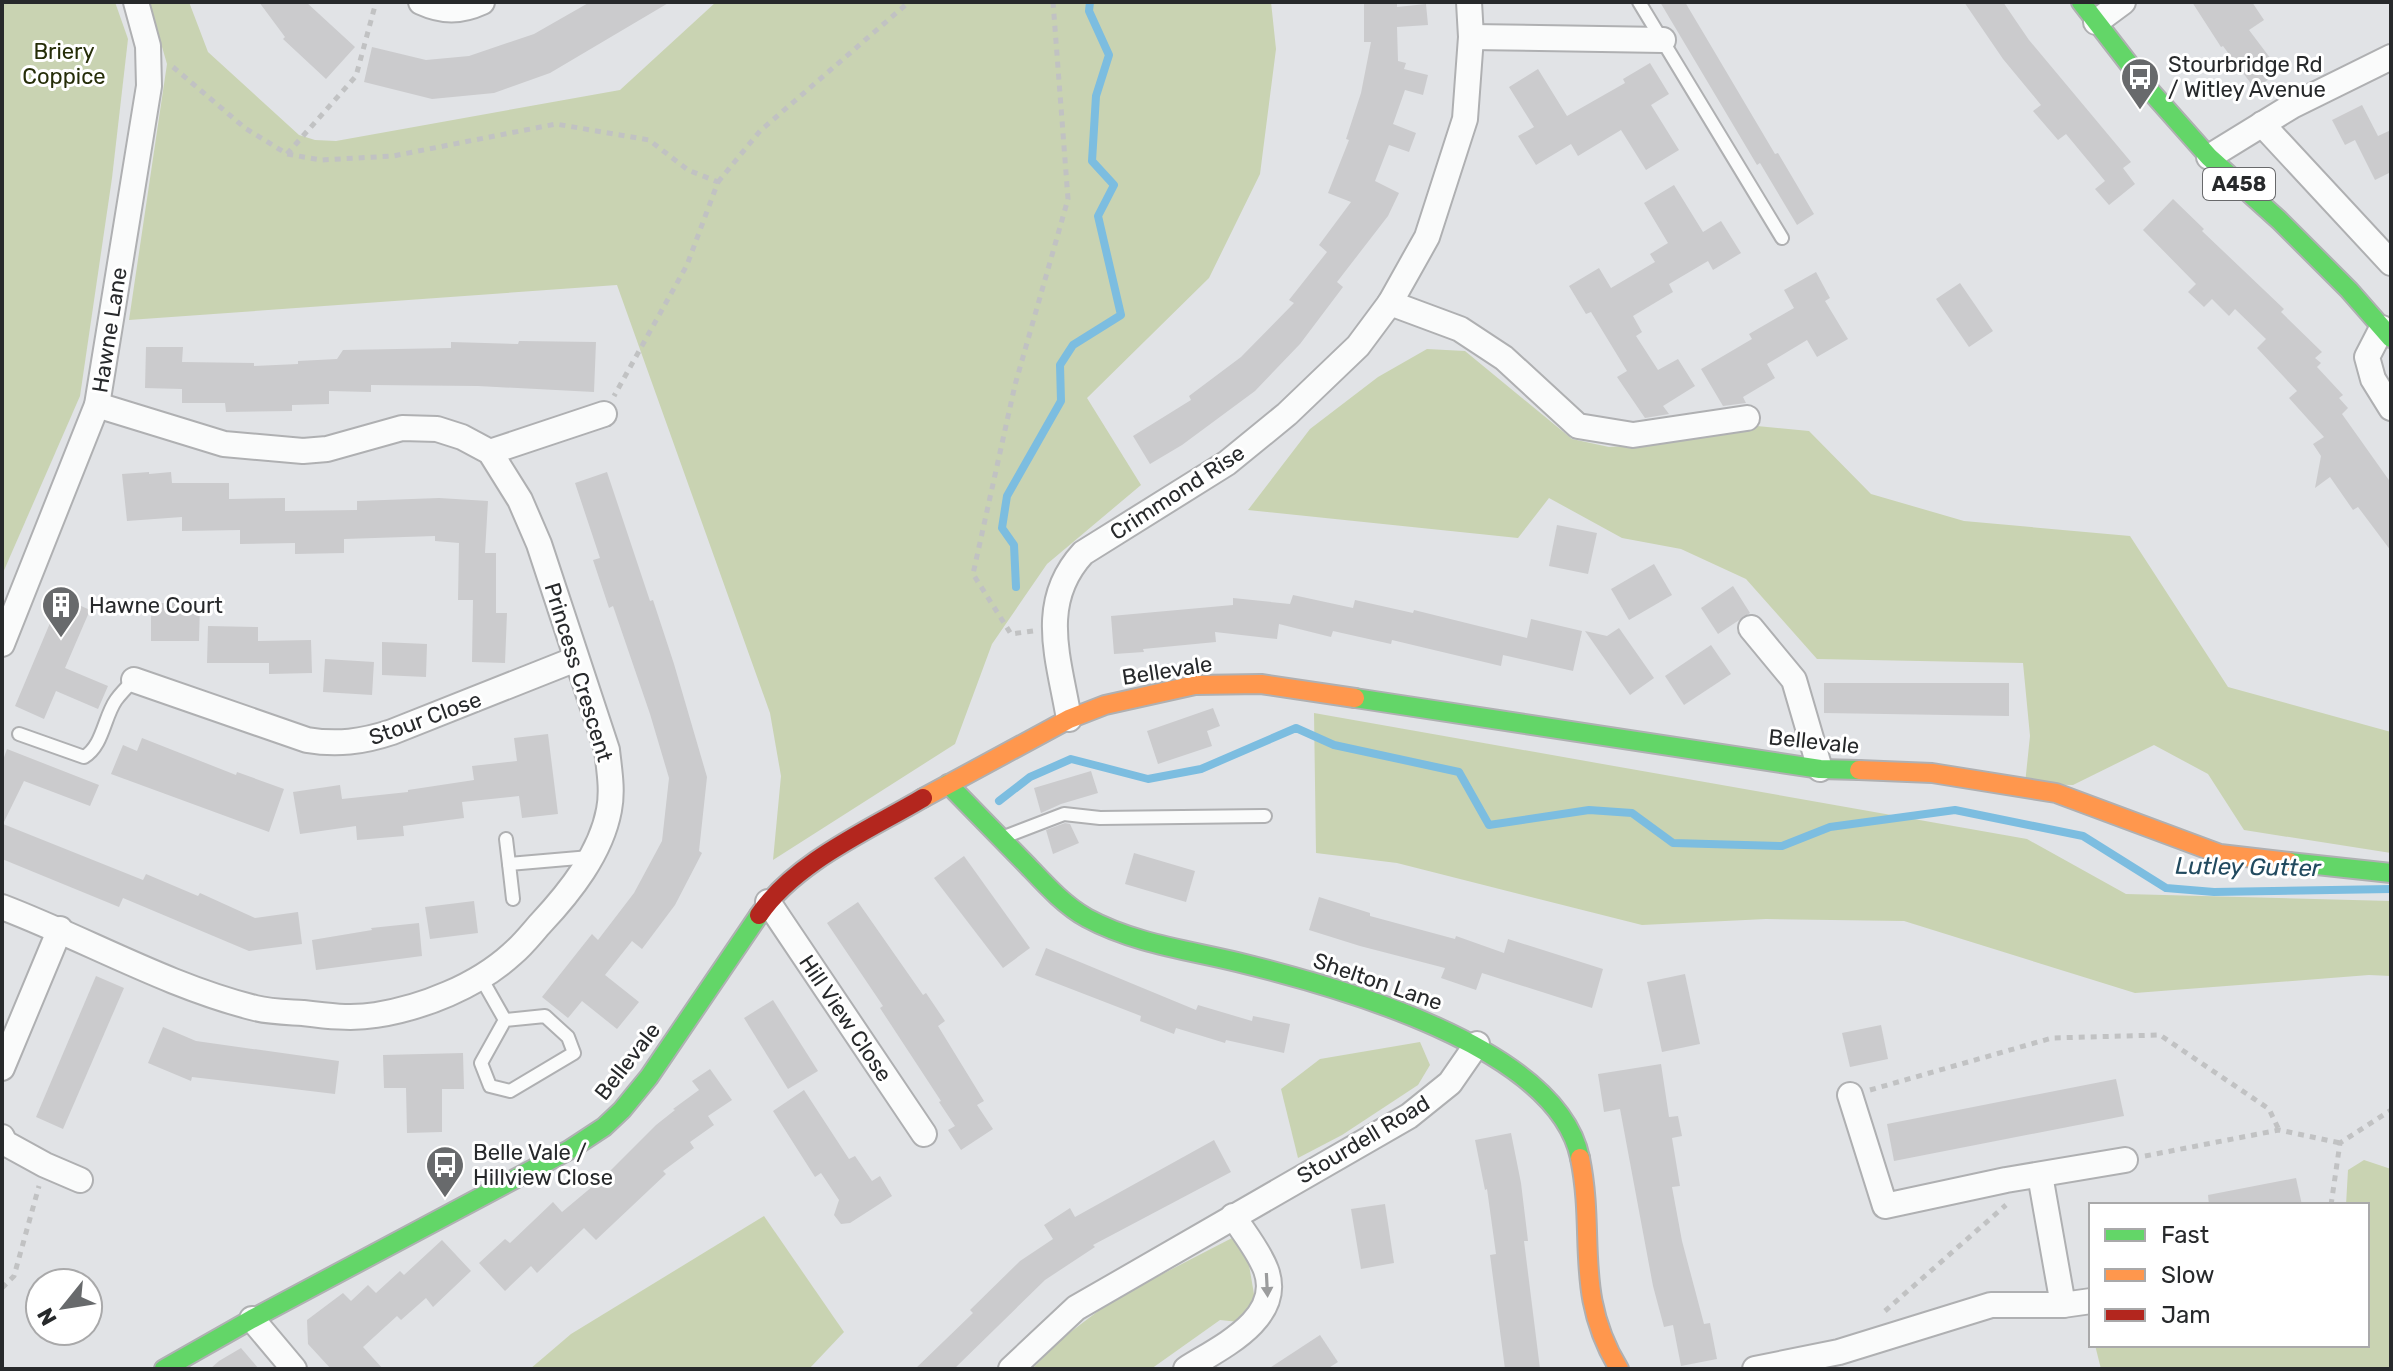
<svg xmlns="http://www.w3.org/2000/svg" width="2393" height="1371" font-family="Rubik,sans-serif">
<style>
.green{fill:#c9d3b2}
.lines{fill:none;stroke-linecap:round;stroke-linejoin:round}
.stream{stroke:#7cbde0;stroke-width:8}
.building{fill:#cbcbcd}
.lane-casing{stroke:#afb0b2;stroke-width:16}
.street-casing{stroke:#afb0b2;stroke-width:28}
.fast-casing{stroke:#afb0b2;stroke-width:22}
.slow-casing{stroke:#afb0b2;stroke-width:22}
.jam-casing{stroke:#afb0b2;stroke-width:22}
.path{stroke:#c1c2c3;stroke-width:5;stroke-dasharray:6 6;stroke-linecap:butt}
.lane{stroke:#fafbfb;stroke-width:12}
.street{stroke:#fafbfb;stroke-width:24}
.fast{stroke:#63d668;stroke-width:18}
.slow{stroke:#ff974d;stroke-width:18}
.jam{stroke:#b3261e;stroke-width:18}
.oneway{fill:#9b9c9d}
.labels{text-anchor:middle;stroke-width:6;stroke-linejoin:round;paint-order:stroke}
.shield{fill:#fff;stroke:#68696b;stroke-width:2}
.shield-label{font-size:20px;font-weight:bold;fill:#27292b}
.park-label{font-size:22px;fill:#252d08;stroke:#fff}
.poi-label{font-size:22px;fill:#27292b;stroke:#fff;text-anchor:start}
.street-label{font-size:22px;fill:#27292b;stroke:#fff}
.water-label{font-size:24px;font-style:italic;fill:#224a5f;stroke:#fff}
</style>
<rect width="100%" height="100%" fill="#e1e3e6"/>
<!-- green -->
<g class="green">
<path d="M2 2H115L128 39 112 178 80 396 2 575Z"/>
<path d="M149 2H189L208 52 299 135 315 140 336 141 620 90 716 2H1271L1276 49 1260 174 1209 278 1087 398 1141 485 1047 564 992 644 955 744 773 860 781 776 770 713 617 285 129 320 167 64Z"/>
<path d="M1427 349 1465 351 1572 439 1609 447 1641 445 1757 426 1809 431 1871 494 1964 521 2130 536 2228 687 2391 732V853L2244 830 2208 774 2154 745 2073 785 2025 784 2030 736 2023 663 1817 659 1746 579 1681 549 1622 538 1549 498 1518 538 1248 510 1310 429 1378 377Z"/>
<path d="M1314 713 2027 839 2126 894 2391 901V976L2369 975 2135 993 1904 921 1766 919 1642 925 1397 863 1316 853Z"/>
<path d="M1420 1042 1430 1065 1418 1085 1342 1135 1298 1158 1281 1089 1320 1059Z"/>
<path d="M2364 1160 2391 1169V1369H2101L2095 1345H2367V1205H2346L2348 1170Z"/>
<path d="M764 1216 844 1332 809 1369H530L571 1334Z"/>
<path d="M1232 1238 1248 1259 1255 1300 1239 1322 1220 1320 1151 1369H1032L1060 1340 1114 1299Z"/>
</g>
<g class="lines">
<!-- stream -->
<g class="stream">
<path d="M1016 587 1014 545 1002 528 1007 496 1061 401 1060 365 1073 345 1121 315 1098 216 1114 185 1092 161 1096 96 1109 55 1089 11 1090 2"/>
<path d="M999 801 1030 777 1071 759 1148 779 1201 769 1296 728 1334 745 1459 772 1489 825 1589 810 1632 813 1673 843 1782 846 1830 827 1955 810 2083 836 2166 888 2214 892 2391 889"/>
</g>
</g>
<!-- building -->
<g class="building">
<path d="M259 2H306L355 47 326 79 283 39 285 37Z"/>
<path d="M590 2H670L550 73 494 93 432 99 364 82 372 47 426 60 469 56 534 34Z"/>
<path d="M1364 2H1397V7L1426 4 1428 25 1397 27 1398 61 1406 63 1404 69 1428 75 1423 95 1405 90 1393 124 1416 133 1409 152 1389 145 1375 181 1399 193 1388 216 1337 282 1343 287 1300 344 1255 391 1182 445 1150 464 1133 436 1191 400 1189 396 1241 357 1294 303 1289 300 1327 252 1319 245 1351 202 1328 193 1349 140 1346 139 1361 93 1371 42H1364Z"/>
<path d="M1660 2H1685L1775 154 1778 153 1814 214 1797 225 1760 163 1757 165Z"/>
<path d="M1964 2H2003L2029 40 2131 162 2123 168 2135 184 2109 205 2095 189 2105 181 2066 134 2058 140 2033 111 2041 105 2003 59Z"/>
<path d="M2192 2H2252L2264 20 2249 30 2280 71 2255 89 2223 46 2221 47Z"/>
<path d="M1650 63 1669 94 1651 105 1679 150 1646 170 1621 130 1578 156 1571 144 1536 165 1518 136 1534 127 1509 87 1538 69 1567 116 1625 83 1623 79Z"/>
<path d="M2362 105 2378 136 2391 130V172L2375 180 2355 140 2345 145 2332 120Z"/>
<path d="M1674 185 1703 232 1721 221 1741 253 1713 270 1708 261 1669 284 1673 292 1633 316 1642 332 1636 336 1658 370 1678 359 1695 386 1663 406 1669 414 1645 418 1617 377 1627 371 1591 312 1586 314 1569 286 1599 268 1611 288 1655 262 1650 254 1668 243 1644 203Z"/>
<path d="M2173 199 2204 229 2202 231 2284 309 2281 312 2322 352 2315 358 2321 363 2317 367 2343 395 2339 398 2348 408 2342 414 2391 483V551L2358 507 2353 510 2330 477 2315 488 2321 456 2313 444 2324 437 2289 398 2297 391 2257 348 2266 339 2235 309 2229 316 2212 299 2204 307 2188 292 2196 284 2143 230Z"/>
<path d="M1816 272 1830 298 1825 301 1848 339 1817 357 1807 340 1767 364 1775 378 1743 397 1746 403 1723 406 1701 369 1752 339 1749 334 1794 308 1784 290Z"/>
<path d="M1960 283 1993 331 1969 347 1936 299Z"/>
<path d="M519 341 596 342 594 392 478 386 371 385V392L329 391V404L292 405V411L226 412 225 403H182V389L145 388 146 347H183L182 362 254 363V366L298 364V361L337 359 343 350 451 348V342L518 344Z"/>
<path d="M149 472V474L171 472 172 483H229V499L285 498V511L357 510V501L439 498 488 501 485 553H496V613H507L505 663 472 662 473 600H458L459 543 435 541V536L344 539V553L295 554V543L240 544V530L182 531V517L127 521 122 474Z"/>
<path d="M607 472 650 601 653 600 674 664 707 777 699 851 702 853 675 905 642 949 632 941 605 975 639 1002 617 1029 582 1001 568 1018 542 997 592 934 598 940 634 893 662 841 669 778 650 714 613 606 609 608 593 560 600 558 575 483Z"/>
<path d="M1557 525 1597 533 1588 574 1549 566Z"/>
<path d="M1654 564 1672 595 1629 620 1611 589Z"/>
<path d="M1733 586 1750 613 1718 634 1701 608Z"/>
<path d="M1293 595 1353 608 1355 600 1413 613 1414 610 1527 638 1531 619 1582 631 1573 671 1503 655 1501 666 1392 640 1391 644 1333 631 1331 637 1279 624 1277 639 1215 632 1216 642 1143 649 1144 652 1114 654 1111 616 1233 605V598L1290 604Z"/>
<path d="M61 597 90 610 65 668 108 686 98 709 56 691 44 719 15 706Z"/>
<path d="M151 603H200L199 641H151Z"/>
<path d="M208 626 258 627V641L311 640 312 673 269 674V663H207Z"/>
<path d="M1619 628 1654 678 1630 695 1585 631 1607 636Z"/>
<path d="M382 642 427 644 426 677 382 675Z"/>
<path d="M1711 645 1731 674 1684 705 1665 676Z"/>
<path d="M325 659 374 662 372 695 323 692Z"/>
<path d="M1824 683H2009V716L1824 713Z"/>
<path d="M1213 708 1220 726 1207 731 1212 746 1158 764 1147 731Z"/>
<path d="M548 734 558 814 522 818 519 796 462 802 464 818 403 826 404 836 357 840 356 826 300 834 293 792 340 785 342 799 408 792V790L474 780 472 766 517 761 514 738Z"/>
<path d="M142 738 236 775 237 772 284 789 269 832 111 774 123 745 137 751Z"/>
<path d="M7 749 99 785 90 806 24 781 3 824 143 880 146 874 198 896 200 893 255 918 298 912 302 944 249 951 123 898 119 907 2 859V763Z"/>
<path d="M1091 771 1098 793 1061 804 1041 813 1034 788Z"/>
<path d="M1065 823 1070 824 1079 843 1053 854 1046 830Z"/>
<path d="M1134 853 1195 871 1186 902 1125 884Z"/>
<path d="M964 856 1030 948 1003 968 934 878Z"/>
<path d="M1319 897 1370 913V916L1455 939 1456 936 1504 953 1508 939 1603 969 1592 1008 1482 973 1476 990 1441 978 1445 968 1360 946 1309 930Z"/>
<path d="M474 901 478 933 430 939 425 907Z"/>
<path d="M858 902 923 995 926 993 945 1021 938 1026 984 1101 977 1105 993 1129 961 1150 948 1130 955 1126 939 1102 941 1101 880 1008 883 1006 827 923Z"/>
<path d="M419 923 422 956 316 970 312 940 372 930 371 928Z"/>
<path d="M1046 948 1196 1010 1198 1005 1252 1021 1253 1016 1290 1024 1284 1053 1226 1040 1225 1043 1176 1028 1174 1034 1140 1021 1141 1016 1035 975Z"/>
<path d="M1685 974 1700 1044 1662 1052 1647 982Z"/>
<path d="M96 976 124 988 63 1129 36 1117Z"/>
<path d="M773 1000 818 1071 788 1089 744 1018Z"/>
<path d="M1881 1025 1888 1059 1850 1067 1842 1033Z"/>
<path d="M163 1027 196 1041 339 1061 335 1094 192 1077 191 1081 148 1063Z"/>
<path d="M463 1053 464 1089H442V1132L407 1133 406 1088H384L383 1055Z"/>
<path d="M1661 1064 1669 1117 1678 1116 1682 1136 1672 1138 1680 1186 1672 1187 1682 1241 1704 1324 1710 1323 1717 1359 1681 1366 1673 1325 1664 1327 1653 1286 1620 1109 1604 1112 1598 1074Z"/>
<path d="M710 1069 732 1100 708 1116 714 1125 690 1142 694 1148 663 1171 666 1174 596 1240 584 1228 537 1273 531 1266 505 1291 479 1263 505 1239 510 1243 553 1202 562 1212 593 1186 594 1187 656 1125 675 1110 673 1109 699 1090 692 1081Z"/>
<path d="M2116 1079 2124 1116 1894 1161 1887 1124Z"/>
<path d="M804 1090 849 1159 855 1156 872 1181 880 1176 892 1196 850 1223 841 1224 834 1215 839 1200 821 1173 815 1177 773 1111Z"/>
<path d="M1511 1133 1521 1183 1528 1241H1524L1540 1369H1505L1490 1255 1496 1254 1487 1189 1485 1190 1475 1140Z"/>
<path d="M1214 1140 1231 1172 1093 1245 1095 1247 1045 1280 954 1369H915L973 1313 970 1310 1020 1261 1053 1239 1044 1225 1070 1208 1075 1217Z"/>
<path d="M2296 1178 2302 1205H2209L2208 1195Z"/>
<path d="M1385 1204 1394 1263 1361 1269 1351 1209Z"/>
<path d="M442 1240 471 1271 433 1307 426 1298 401 1320 397 1316 363 1347 383 1369H331L308 1344 307 1320 343 1293 351 1301 368 1285 376 1293 400 1271 404 1275Z"/>
<path d="M1320 1335 1338 1362 1327 1369H1268Z"/>
<path d="M241 1348 259 1369H210L219 1361Z"/>
</g>
<g class="lines">
<defs>
<g id="lane">
<path d="M1639 2 1782 238"/>
<path d="M19 734 84 757C103 746 104 717 116 700 121 693 128 686 134 680"/>
<path d="M1004 837 1064 814 1100 818 1265 816"/>
<path d="M506 839 509 864"/>
<path d="M513 899 509 864 590 857"/>
<path d="M480 976 505 1020 545 1016 568 1037 574 1053 510 1091 490 1086 481 1063 505 1020"/>
</g>
<g id="street">
<path d="M421 2C443 12 460 12 482 2"/>
<path d="M2096 22 2123 2"/>
<path d="M1471 37 1663 40"/>
<path d="M2262 124 2391 263"/>
<path d="M2209 157 2292 106 2391 57"/>
<path d="M1390 303 1460 329 1504 358 1578 426 1633 435 1747 418"/>
<path d="M2382 328 2367 357 2373 379 2391 408"/>
<path d="M490 452 604 414"/>
<path d="M1751 628 1794 680 1820 769"/>
<path d="M2 644 97 405 149 86 148 46 136 2"/>
<path d="M134 680 307 740C337 745 362 742 392 732L576 659"/>
<path d="M1069 719C1059 659 1037 603 1083 553L1227 463 1287 414 1358 346 1390 303 1427 237 1465 119 1471 37 1469 2"/>
<path d="M768 902 924 1134"/>
<path d="M2 907C86 939 167 986 255 1008 270 1012 287 1012 303 1013 326 1016 352 1019 376 1015 422 1008 477 986 512 954 523 945 532 933 541 923 570 892 601 853 609 810 613 790 609 769 607 750L539 544 520 500 490 452 462 437 437 429 402 428 327 449 303 451 224 444 97 405"/>
<path d="M2 1068 60 929"/>
<path d="M1850 1095 1885 1206 2006 1180 2125 1160"/>
<path d="M2 1137 5 1143 45 1165 80 1180"/>
<path d="M2040 1175 2063 1305"/>
<path d="M252 1319 294 1369"/>
<path d="M1011 1369 1076 1308 1409 1116 1450 1083 1477 1044"/>
<path d="M1186 1369C1219 1348 1284 1319 1266 1270 1259 1251 1244 1233 1233 1216"/>
<path d="M1755 1369 1839 1352 1991 1305H2063L2091 1301"/>
</g>
<g id="fast">
<path d="M2081 2 2146 86 2209 157 2279 220 2349 290 2391 338"/>
<path d="M1355 698 1820 769 1859 770"/>
<path d="M948 784C975 812 1002 839 1028 866 1046 885 1064 905 1087 918 1133 943 1187 950 1237 962 1335 986 1557 1046 1580 1158"/>
<path d="M2289 862 2391 873"/>
<path d="M164 1369 252 1319 569 1150 604 1127 622 1110 649 1077 759 915"/>
</g>
<g id="slow">
<path d="M1859 770 1932 773 2056 793 2220 854 2289 862"/>
<path d="M923 798 1069 719 1105 705 1195 685 1261 684 1355 698"/>
<path d="M1580 1158C1596 1237 1573 1293 1619 1369"/>
</g>
<path id="jam" d="M759 915C795 862 869 830 923 798"/>
</defs>
<!-- lane casing -->
<use href="#lane" class="lane-casing"/>
<!-- street casing -->
<use href="#street" class="street-casing"/>
<!-- fast casing -->
<use href="#fast" class="fast-casing"/>
<!-- slow casing -->
<use href="#slow" class="slow-casing"/>
<!-- jam casing -->
<use href="#jam" class="jam-casing"/>
<!-- path -->
<g class="path">
<path d="M173 67 245 128 287 154 321 160 393 156 556 124 649 140 688 170 718 182 687 265 614 396"/>
<path d="M287 154 356 76 376 2"/>
<path d="M718 182 760 131 909 2"/>
<path d="M1033 631 1011 634 973 574 1015 385 1068 199 1053 2"/>
<path d="M1870 1090 2052 1038 2160 1035 2269 1109 2279 1130"/>
<path d="M2145 1156 2279 1130 2340 1143"/>
<path d="M2331 1205 2340 1143 2391 1110"/>
<path d="M2 1288 14 1276 39 1186"/>
<path d="M1885 1311 2006 1205"/>
</g>
<!-- lane -->
<use href="#lane" class="lane"/>
<!-- street -->
<use href="#street" class="street"/>
<!-- fast -->
<use href="#fast" class="fast"/>
<!-- slow -->
<use href="#slow" class="slow"/>
<!-- jam -->
<use href="#jam" class="jam"/>
</g>
<!-- one-way arrows -->
<defs><path id="oneway-solid" d="M-6-.8H1V-3.2L6.5 0L1 3.2V.8H-6Z" transform="scale(2)"/></defs>
<use class="oneway" href="#oneway-solid" transform="translate(1267 1285) rotate(87)"/>
<!-- icons -->
<defs>
<symbol id="bus-pin" viewBox="-11 -11 22 30"><path d="M0 17L-7.5 6A9.5 9.5 0 1 1 7.5 6Z" fill="#686a6c" stroke="#fff"/><path d="M-5-6H5V4H4V6H2V4H-2V6H-4V4H-5ZM-3.5-4V0h7V-4ZM-3.5 1.2v1.5H-2V1.2ZM2 1.2v1.5H3.5V1.2Z" fill="#fff"/></symbol>
<symbol id="building-pin" viewBox="-11 -11 22 30"><path d="M0 17L-7.5 6A9.5 9.5 0 1 1 7.5 6Z" fill="#686a6c" stroke="#fff"/><path d="M-4-6H4V6H1V3H-1V6H-4ZM-2.5-4.3h1.7v1.8h-1.7ZM.8-4.3h1.7v1.8H.8ZM-2.5-1h1.7V.8h-1.7ZM.8-1h1.7V.8H.8Z" fill="#fff"/></symbol>
</defs>
<g fill-rule="evenodd">
<use href="#bus-pin" x="2118" y="55" width="44" height="60"/>
<use href="#building-pin" x="39" y="583" width="44" height="60"/>
<use href="#bus-pin" x="423" y="1143" width="44" height="60"/>
</g>
<g class="labels">
<!-- shield labels -->
<rect class="shield" x="2203" y="168" width="72" height="32" rx="6"/>
<g class="shield-label">
<text x="2239" y="191">A458</text>
</g>
<!-- park labels -->
<g class="park-label">
<text x="64" y="59">Briery<tspan x="64" dy="25">Coppice</tspan></text>
</g>
<!-- poi labels -->
<g class="poi-label">
<text x="2168" y="72">Stourbridge Rd<tspan x="2168" dy="25">/ Witley Avenue</tspan></text>
<text x="89" y="613">Hawne Court</text>
<text x="473" y="1160">Belle Vale /<tspan x="473" dy="25">Hillview Close</tspan></text>
</g>
<!-- street labels -->
<g class="street-label">
<text transform="translate(109 330) rotate(-81)" y="8">Hawne Lane</text>
<text transform="translate(1177 492) rotate(-33)" y="8">Crimmond Rise</text>
<text transform="translate(1167 670) rotate(-9)" y="8">Bellevale</text>
<text transform="translate(579 672) rotate(73)" y="8">Princess Crescent</text>
<text transform="translate(425 718) rotate(-20)" y="8">Stour Close</text>
<text transform="translate(1814 741) rotate(6)" y="8">Bellevale</text>
<text transform="translate(1378 981) rotate(19)" y="8">Shelton Lane</text>
<text transform="translate(846 1018) rotate(56)" y="8">Hill View Close</text>
<text transform="translate(627 1061) rotate(-52)" y="8">Bellevale</text>
<text transform="translate(1363 1139) rotate(-31)" y="8">Stourdell Road</text>
</g>
<!-- water labels -->
<g class="water-label">
<text transform="translate(2248 867) rotate(1)" y="8">Lutley Gutter</text>
</g>
</g>
<!-- border -->
<rect width="2393" height="1371" fill="none" stroke="#27292b" stroke-width="8"/>
<!-- legend -->
<rect x="2089" y="1203" width="280" height="144" fill="#ffffff" stroke="#a9a9aa" stroke-width="2"/>
<rect x="2105" y="1229" width="40" height="12" fill="#63d668" stroke="#a9a9aa" stroke-width="2"/>
<text x="2161" y="1243" font-size="24" fill="#27292b">Fast</text>
<rect x="2105" y="1269" width="40" height="12" fill="#ff974d" stroke="#a9a9aa" stroke-width="2"/>
<text x="2161" y="1283" font-size="24" fill="#27292b">Slow</text>
<rect x="2105" y="1309" width="40" height="12" fill="#b3261e" stroke="#a9a9aa" stroke-width="2"/>
<text x="2161" y="1323" font-size="24" fill="#27292b">Jam</text>
<!-- north arrow -->
<g transform="translate(64 1307) rotate(240)"><circle r="38" fill="#ffffff" stroke="#a9a9aa" stroke-width="2"/>
<path d="M0-6L14 30L0 20L-14 30Z" fill="#686a6c"/>
<text y="-12" font-size="22" font-weight="bold" text-anchor="middle" fill="#27292b">N</text>
</g>
</svg>
